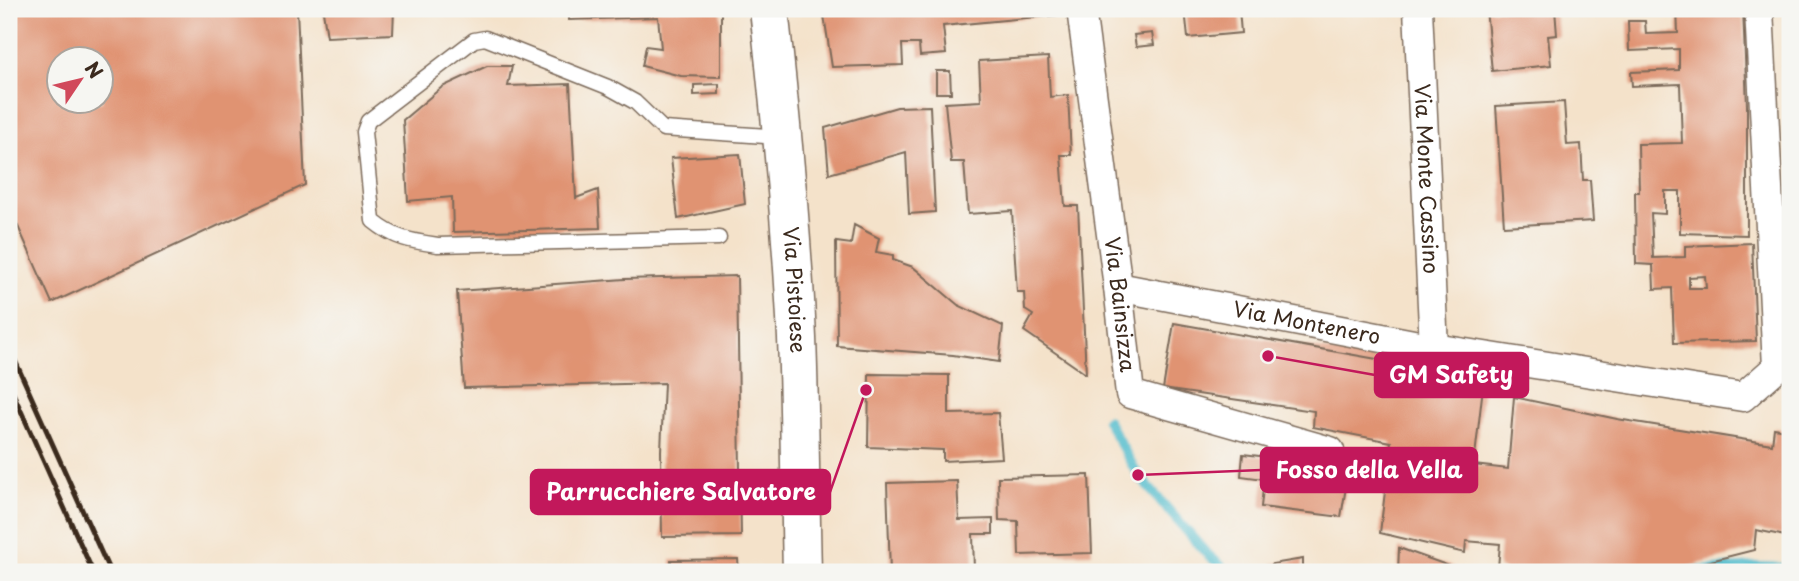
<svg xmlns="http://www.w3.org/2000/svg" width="1799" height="581" font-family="'Playpen Sans',sans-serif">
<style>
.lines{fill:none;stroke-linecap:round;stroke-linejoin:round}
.stream{stroke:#51bccc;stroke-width:10}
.building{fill:#e09372;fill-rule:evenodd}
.lane-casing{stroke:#7c6a5a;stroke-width:17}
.street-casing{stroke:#7c6a5a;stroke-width:31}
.secondary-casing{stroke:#7c6a5a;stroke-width:41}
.lane{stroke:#fff;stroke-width:14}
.street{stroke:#fff;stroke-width:28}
.secondary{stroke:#fff;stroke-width:38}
.rail{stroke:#3b2a1e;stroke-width:5}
.labels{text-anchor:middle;stroke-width:5;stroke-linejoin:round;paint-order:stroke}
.street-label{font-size:21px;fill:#3b2a1e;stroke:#f6f6f2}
.leader{fill:none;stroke:#c2185b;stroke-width:2.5}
.callout-dot{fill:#c2185b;stroke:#f6f6f2;stroke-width:2.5}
.callout{fill:#c2185b;stroke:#c2185b;stroke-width:2.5}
.callout-label{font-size:23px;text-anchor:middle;font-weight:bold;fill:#fff}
</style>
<rect width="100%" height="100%" fill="#f6f6f2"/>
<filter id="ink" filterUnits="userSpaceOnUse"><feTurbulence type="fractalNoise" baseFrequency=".0143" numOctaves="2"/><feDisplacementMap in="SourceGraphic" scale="14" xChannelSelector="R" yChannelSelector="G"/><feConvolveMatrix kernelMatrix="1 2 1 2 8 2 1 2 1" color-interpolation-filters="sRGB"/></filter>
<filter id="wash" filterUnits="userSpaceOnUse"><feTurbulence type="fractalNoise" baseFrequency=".00686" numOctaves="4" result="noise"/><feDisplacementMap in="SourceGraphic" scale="28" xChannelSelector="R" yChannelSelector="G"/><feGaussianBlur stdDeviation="1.57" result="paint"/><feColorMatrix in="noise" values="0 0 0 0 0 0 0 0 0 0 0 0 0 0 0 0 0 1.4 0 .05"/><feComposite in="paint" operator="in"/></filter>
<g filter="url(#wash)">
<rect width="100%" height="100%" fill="#f4e2ca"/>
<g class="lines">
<!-- stream -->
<g class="stream">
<path d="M1107 420 1138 475 1205 552 1228 572"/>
<path d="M1685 572 1756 567 1790 568"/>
</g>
</g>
<g id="blocks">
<!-- building -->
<g class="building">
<path d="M9 9H297L305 185 52 303 9 206ZM60 60H102V102H60Z"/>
<path d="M327 9H394L393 34 327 37 323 11Z"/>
<path d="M569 9H721V77L681 76 642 66 646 46 661 48 658 17 569 20Z"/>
<path d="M823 9H1067L1068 14 943 26 946 54 920 56 919 44H902L903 65 832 67Z"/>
<path d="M1112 9H1144V11L1112 13Z"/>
<path d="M1185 9H1239L1241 33 1188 38Z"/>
<path d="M1486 9H1555L1557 35 1548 36 1551 65 1492 71Z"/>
<path d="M1677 9H1743L1747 106V235L1680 233V191H1665V214L1651 213 1653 258 1685 257V246L1752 243 1756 341 1674 343 1672 288 1654 289 1653 265 1636 264 1635 192H1639L1638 144 1682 143 1680 84 1632 86 1631 72 1679 70V49L1629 51 1628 21H1645L1646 34 1678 33ZM1705 276 1706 288H1689V277Z"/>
<path d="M1152 33 1154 45 1136 47 1134 35Z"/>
<path d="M1048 57 1050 97 1068 95 1071 155H1061L1065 206H1078L1086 374 1024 331 1033 315 1025 310 1024 292H1017L1012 211 968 214 964 162H951L945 103 981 101 979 61Z"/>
<path d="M487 66H512L508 86 570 84 576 198 598 190 600 228 453 232 452 197 408 201 403 120 442 87Z"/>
<path d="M936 71H950L951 93H936Z"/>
<path d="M719 84V94L694 95V85Z"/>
<path d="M1564 102 1567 145 1581 144 1583 180H1590L1593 221 1504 226 1496 106Z"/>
<path d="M930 106 935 212 909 214 906 152 829 174 825 128 897 107Z"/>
<path d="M740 154 745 204 678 219 671 158Z"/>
<path d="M854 225 879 238 876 252 893 255V260L913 267 958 305 1003 326 999 362 953 355 837 346 836 242 851 244Z"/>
<path d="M737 276 741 536 662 537 661 451 664 383 464 388 457 291 625 279Z"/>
<path d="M1174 323 1484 378 1474 465 1508 469 1514 397 1617 419 1772 444 1774 428 1790 431V537L1756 530 1754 550 1667 572H1505V570L1498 568 1500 544 1466 541 1465 553 1380 533 1391 442 1313 427 1314 411 1163 389Z"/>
<path d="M869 374 949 375V414L998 413 1002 458 943 461V450L868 447Z"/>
<path d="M1243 454 1302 461 1301 473 1347 481 1341 517 1261 507 1264 479 1241 476Z"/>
<path d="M1089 475 1092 553 1019 555 1018 521 999 520 998 477Z"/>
<path d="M957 481 959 520 993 519V534H973L974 571 890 572 887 483Z"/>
<path d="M1399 548 1466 572H1398Z"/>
<path d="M738 559 739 572H671V560Z"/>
<path d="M1303 559V572H1272V564Z"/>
</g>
</g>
</g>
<g filter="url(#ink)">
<use href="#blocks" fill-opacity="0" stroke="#7c6a5a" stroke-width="2"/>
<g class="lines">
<defs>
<path id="lane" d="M719 238 438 245C411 241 395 239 373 221L364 132 368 121 474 40 485 38 608 87 635 102 663 129 781 137"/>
<g id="street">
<path id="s1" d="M1081 9 1118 287 1130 394 1330 451"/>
<path id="s2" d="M1418 9 1434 348"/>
<path id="s3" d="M1118 287 1434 348 1743 397 1777 367 1759 9"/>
</g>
<g id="secondary">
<path id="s4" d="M769 9C781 118 792 228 797 338 800 416 800 494 802 572"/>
</g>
</defs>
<!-- lane casing -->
<use href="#lane" class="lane-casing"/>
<!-- street casing -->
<use href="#street" class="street-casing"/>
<!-- secondary casing -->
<use href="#secondary" class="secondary-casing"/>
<!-- lane -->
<use href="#lane" class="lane"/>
<!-- street -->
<use href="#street" class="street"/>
<!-- secondary -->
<use href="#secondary" class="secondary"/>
<!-- rail -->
<g class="rail">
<path d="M9 347 110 572"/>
<path d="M9 384 93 572"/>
</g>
</g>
</g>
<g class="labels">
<!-- street labels -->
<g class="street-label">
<text dy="7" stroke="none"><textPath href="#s2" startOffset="170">Via Monte Cassino</textPath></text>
<text dy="7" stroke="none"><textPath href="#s4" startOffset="282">Via Pistoiese</textPath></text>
<text dy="7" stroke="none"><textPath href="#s1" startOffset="298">Via Bainsizza</textPath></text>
<text dy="7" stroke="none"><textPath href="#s3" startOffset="192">Via Montenero</textPath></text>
</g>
</g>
<!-- callouts -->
<path class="leader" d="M1268 356L1375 375M1138 475L1261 470M866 390L830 492"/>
<g class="callout-dot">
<circle cx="1268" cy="356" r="7"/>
<circle cx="1138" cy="475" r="7"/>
<circle cx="866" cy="390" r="7"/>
</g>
<g class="callout">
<rect x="1375" y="353" width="153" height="44" rx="7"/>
<rect x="1261" y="448" width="216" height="44" rx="7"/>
<rect x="531" y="470" width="299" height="44" rx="7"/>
</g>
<g class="callout-label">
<text x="1451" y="383">GM Safety</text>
<text x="1369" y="478">Fosso della Vella</text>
<text x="681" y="500">Parrucchiere Salvatore</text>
</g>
<!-- margin -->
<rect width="1799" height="581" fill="none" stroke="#f6f6f2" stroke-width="35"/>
<!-- north arrow -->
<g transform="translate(80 80) rotate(55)"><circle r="33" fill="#f6f6f2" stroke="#aba49d" stroke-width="2"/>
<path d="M0-5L12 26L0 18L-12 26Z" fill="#d1495b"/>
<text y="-10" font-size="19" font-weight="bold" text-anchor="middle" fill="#3b2a1e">N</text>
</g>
</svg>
